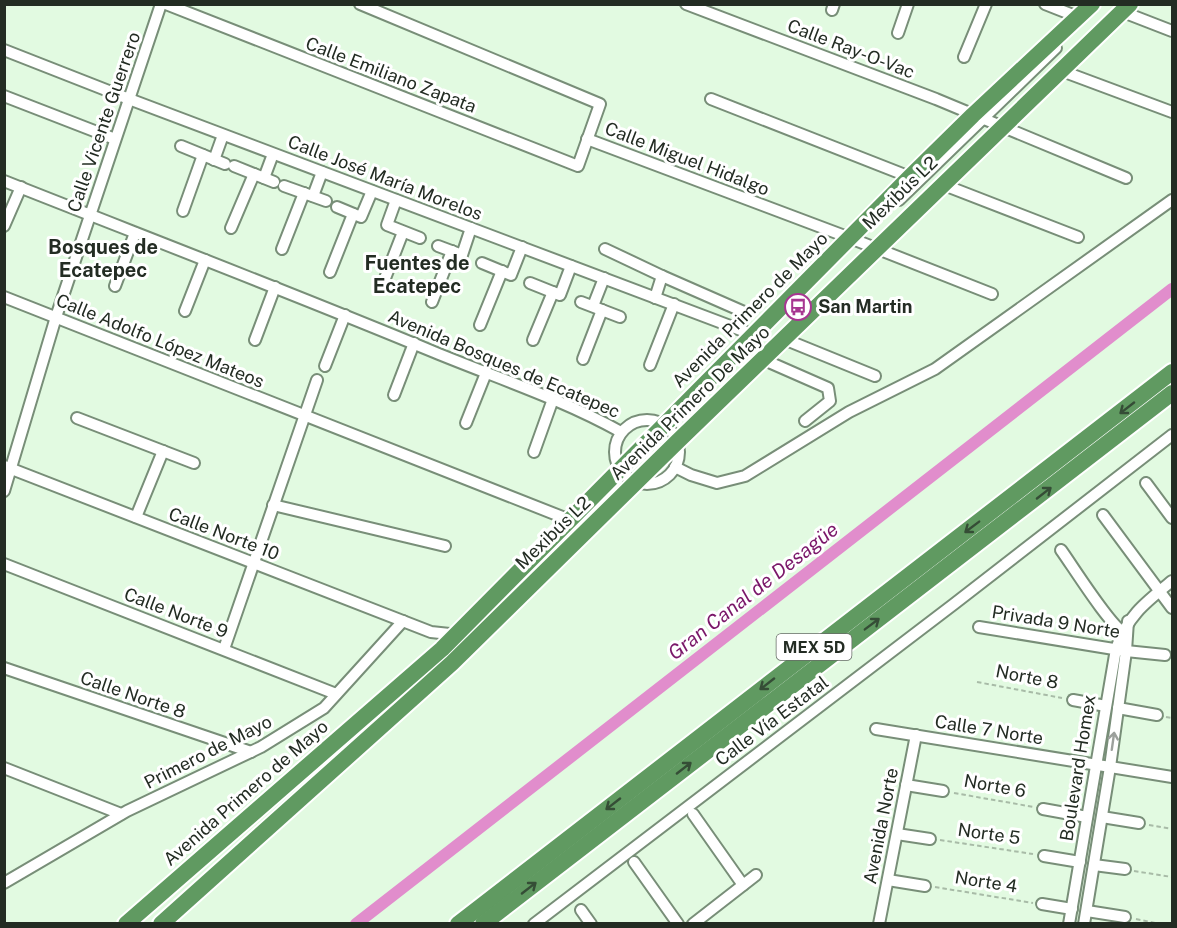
<svg xmlns="http://www.w3.org/2000/svg" width="1177" height="928" font-family="'Public Sans',sans-serif">
<style>
.lines{fill:none;stroke-linecap:round;stroke-linejoin:round}
.canal{stroke:#e18dcc;stroke-width:12}
.minor-casing{stroke:#788e78;stroke-width:14}
.highway-casing{stroke:#fff;stroke-width:20}
.path{stroke:#a8bba7;stroke-width:2;stroke-dasharray:4.5 3;stroke-linecap:butt}
.minor{stroke:#fff;stroke-width:10}
.highway{stroke:#609a61;stroke-width:16}
.oneway{stroke:#354d36}
.oneway2{stroke:#9ca09c}
.labels{text-anchor:middle;stroke-width:6;stroke-linejoin:round;paint-order:stroke}
.shield{fill:#fff;stroke:#656b65;stroke-width:1.5}
.shield-label{font-size:16px;font-weight:bold;fill:#232c23}
.street-label{font-size:18px;fill:#232c23;stroke:#fff}
.poi-label{font-size:18px;font-weight:bold;fill:#232c23;stroke:#fff;text-anchor:start}
.neighbourhood-label{font-size:20px;font-weight:bold;fill:#232c23;stroke:#fff}
.water-label{font-size:20px;font-style:italic;fill:#7a1769;stroke:#fff}
</style>
<rect width="100%" height="100%" fill="#e2fae1"/>
<g class="lines">
<!-- canal -->
<path class="canal" d="M356 924 1172 289"/>
<defs>
<g id="minor">
<path d="M166 4 578 166 600 104 360 4"/>
<path d="M686 4 936 99 1126 178"/>
<path d="M1045 4 1078 17"/>
<path d="M832 10 834 4"/>
<path d="M1123 12 1172 31"/>
<path d="M898 33 908 4"/>
<path d="M4 50 129 99 754 335"/>
<path d="M964 57 986 4"/>
<path d="M1062 71 1172 112"/>
<path d="M4 96 115 139"/>
<path d="M711 99 910 177"/>
<path d="M587 139 850 238 992 294"/>
<path d="M181 146 225 164"/>
<path d="M214 160 223 135"/>
<path d="M234 166 274 182"/>
<path d="M264 178 273 154"/>
<path d="M4 181C148 238 292 293 434 352 497 378 562 399 621 432"/>
<path d="M944 185 1078 237"/>
<path d="M284 186 326 201"/>
<path d="M313 196 322 172"/>
<path d="M396 200 387 225 420 238"/>
<path d="M899 200 1056 48"/>
<path d="M337 207 361 217 372 191"/>
<path d="M183 211 203 155"/>
<path d="M4 226 21 187"/>
<path d="M231 228 254 174"/>
<path d="M438 246 462 255 471 228"/>
<path d="M282 249 304 193"/>
<path d="M605 249 662 276"/>
<path d="M482 263 511 275 522 247"/>
<path d="M330 272 353 214"/>
<path d="M530 283 560 295 571 266"/>
<path d="M115 286 135 233"/>
<path d="M382 286 403 232"/>
<path d="M4 297 570 520"/>
<path d="M655 298 662 276 744 312"/>
<path d="M432 302 452 251"/>
<path d="M581 302 620 317"/>
<path d="M593 306 604 278"/>
<path d="M185 311 205 260"/>
<path d="M480 325 502 271"/>
<path d="M784 339 875 376"/>
<path d="M255 340 275 287"/>
<path d="M533 340 553 292"/>
<path d="M765 357 771 363 828 388 830 401 805 421"/>
<path d="M583 359 602 310"/>
<path d="M650 365 674 304"/>
<path d="M325 366 345 315"/>
<path d="M394 395 414 343"/>
<path d="M77 418 194 463"/>
<circle cx="647" cy="452" r="32"/>
<path d="M466 423 486 373"/>
<path d="M534 452 553 399"/>
<path d="M4 466 431 632 459 635"/>
<path d="M675 467 691 475 717 483 745 476 849 412 935 369 1172 200"/>
<path d="M1146 483 1172 518"/>
<path d="M4 491 56 317 161 4"/>
<path d="M273 505 445 546"/>
<path d="M1103 515 1172 608"/>
<path d="M136 517 163 451"/>
<path d="M1061 550C1072 565 1111 628 1125 633"/>
<path d="M4 564 336 694"/>
<path d="M979 627 1126 651 1165 655"/>
<path d="M224 649 317 380"/>
<path d="M4 668 251 752"/>
<path d="M1073 700 1106 706"/>
<path d="M1118 708 1157 715"/>
<path d="M876 729 1172 777"/>
<path d="M4 768 121 814"/>
<path d="M906 785 943 791"/>
<path d="M1043 809 1087 817"/>
<path d="M693 814 743 885"/>
<path d="M1102 817 1139 823"/>
<path d="M897 834 930 839"/>
<path d="M1044 856 1080 862"/>
<path d="M634 862 678 924"/>
<path d="M1094 865 1125 869"/>
<path d="M888 880 925 886"/>
<path d="M4 883 127 811 261 747 324 708 403 621"/>
<path d="M1042 904 1072 909"/>
<path d="M581 910 591 924"/>
<path d="M1087 911 1125 917"/>
<path d="M534 924 954 604 1172 435"/>
<path d="M693 924 756 875"/>
<path d="M879 924 916 735"/>
<path d="M1069 924 1116 649C1127 616 1146 602 1172 581"/>
<path d="M1084 924 1110 767 1126 651 1128 621"/>
</g>
<g id="highway">
<path d="M126 924 442 649 910 177 973 115 1092 4"/>
<path d="M161 924 452 663 677 442 1130 4"/>
<path d="M458 924 1172 372"/>
<path d="M483 924 1172 393"/>
</g>
</defs>
<!-- minor casing -->
<use href="#minor" class="minor-casing"/>
<!-- highway casing -->
<use href="#highway" class="highway-casing"/>
<!-- path -->
<g class="path">
<path d="M977 682 1062 698"/>
<path d="M1166 717 1172 718"/>
<path d="M954 793 1034 807"/>
<path d="M1149 825 1172 829"/>
<path d="M940 840 1033 854"/>
<path d="M1134 871 1172 877"/>
<path d="M935 887 1033 903"/>
<path d="M1136 919 1160 924"/>
</g>
<!-- minor -->
<use href="#minor" class="minor"/>
<!-- highway -->
<use href="#highway" class="highway"/>
</g>
<!-- one-way arrows -->
<defs><path id="oneway-shaft" d="M-6 0H5M1.5-3L5.5 0L1.5 3" fill="none" stroke-width="1.6" stroke-linecap="round" stroke-linejoin="round" transform="scale(1.5)"/></defs>
<g class="oneway">
<use href="#oneway-shaft" transform="translate(1127 408) rotate(142)"/>
<use href="#oneway-shaft" transform="translate(1044 493) rotate(-38)"/>
<use href="#oneway-shaft" transform="translate(972 527) rotate(143)"/>
<use href="#oneway-shaft" transform="translate(872 624) rotate(-37)"/>
<use href="#oneway-shaft" transform="translate(767 684) rotate(142)"/>
<use href="#oneway-shaft" transform="translate(684 768) rotate(-38)"/>
<use href="#oneway-shaft" transform="translate(613 804) rotate(142)"/>
<use href="#oneway-shaft" transform="translate(529 888) rotate(-38)"/>
</g>
<use class="oneway2" href="#oneway-shaft" transform="translate(1113 741) rotate(-82)"/>
<!-- icons -->
<defs>
<symbol id="bus-ring" viewBox="-11 -11 22 22"><circle r="9.5" fill="#fff" stroke="#a73691" stroke-width="1.5"/><path d="M-5-6H5V4H4V6H2V4H-2V6H-4V4H-5ZM-3.5-4V0h7V-4ZM-3.5 1.2v1.5H-2V1.2ZM2 1.2v1.5H3.5V1.2Z" fill="#a73691"/></symbol>
</defs>
<g fill-rule="evenodd">
<use href="#bus-ring" x="783" y="292" width="30" height="30"/>
</g>
<g class="labels">
<!-- shield labels -->
<rect class="shield" x="776.5" y="634" width="75" height="26" rx="4.5"/>
<g class="shield-label">
<text x="814" y="653">MEX 5D</text>
</g>
<!-- street labels -->
<g class="street-label">
<text transform="translate(851 49) rotate(21)" y="6">Calle Ray-O-Vac</text>
<text transform="translate(391 75) rotate(21)" y="6">Calle Emiliano Zapata</text>
<text transform="translate(104 122) rotate(-71)" y="6">Calle Vicente Guerrero</text>
<text transform="translate(687 159) rotate(21)" y="6">Calle Miguel Hidalgo</text>
<text transform="translate(385 178) rotate(21)" y="6">Calle José María Morelos</text>
<text transform="translate(900 193) rotate(-44)" y="6">Mexibús L2</text>
<text transform="translate(750 310) rotate(-45)" y="6">Avenida Primero de Mayo</text>
<text transform="translate(160 341) rotate(22)" y="6">Calle Adolfo López Mateos</text>
<text transform="translate(504 364) rotate(23)" y="6">Avenida Bosques de Ecatepec</text>
<text transform="translate(690 403) rotate(-44)" y="6">Avenida Primero De Mayo</text>
<text transform="translate(553 533) rotate(-44)" y="6">Mexibús L2</text>
<text transform="translate(224 534) rotate(21)" y="6">Calle Norte 10</text>
<text transform="translate(176 613) rotate(21)" y="6">Calle Norte 9</text>
<text transform="translate(1056 622) rotate(9)" y="6">Privada 9 Norte</text>
<text transform="translate(1027 677) rotate(11)" y="6">Norte 8</text>
<text transform="translate(133 695) rotate(19)" y="6">Calle Norte 8</text>
<text transform="translate(772 721) rotate(-37)" y="6">Calle Vía Estatal</text>
<text transform="translate(989 730) rotate(9)" y="6">Calle 7 Norte</text>
<text transform="translate(208 752) rotate(-27)" y="6">Primero de Mayo</text>
<text transform="translate(1078 768) rotate(-81)" y="6">Boulevard Homex</text>
<text transform="translate(995 786) rotate(10)" y="6">Norte 6</text>
<text transform="translate(246 793) rotate(-41)" y="6">Avenida Primero de Mayo</text>
<text transform="translate(881 826) rotate(-79)" y="6">Avenida Norte</text>
<text transform="translate(989 834) rotate(8)" y="6">Norte 5</text>
<text transform="translate(986 882) rotate(9)" y="6">Norte 4</text>
</g>
<!-- poi labels -->
<g class="poi-label">
<text x="818" y="313">San Martin</text>
</g>
<!-- neighbourhood labels -->
<g class="neighbourhood-label">
<text x="103" y="254">Bosques de<tspan x="103" dy="23">Ecatepec</tspan></text>
<text x="417" y="270">Fuentes de<tspan x="417" dy="23">Ecatepec</tspan></text>
</g>
<!-- water labels -->
<g class="water-label">
<text transform="translate(753 591) rotate(-38)" y="7">Gran Canal de Desagüe</text>
</g>
</g>
<!-- border -->
<rect width="1177" height="928" fill="none" stroke="#232c23" stroke-width="12"/>
</svg>
